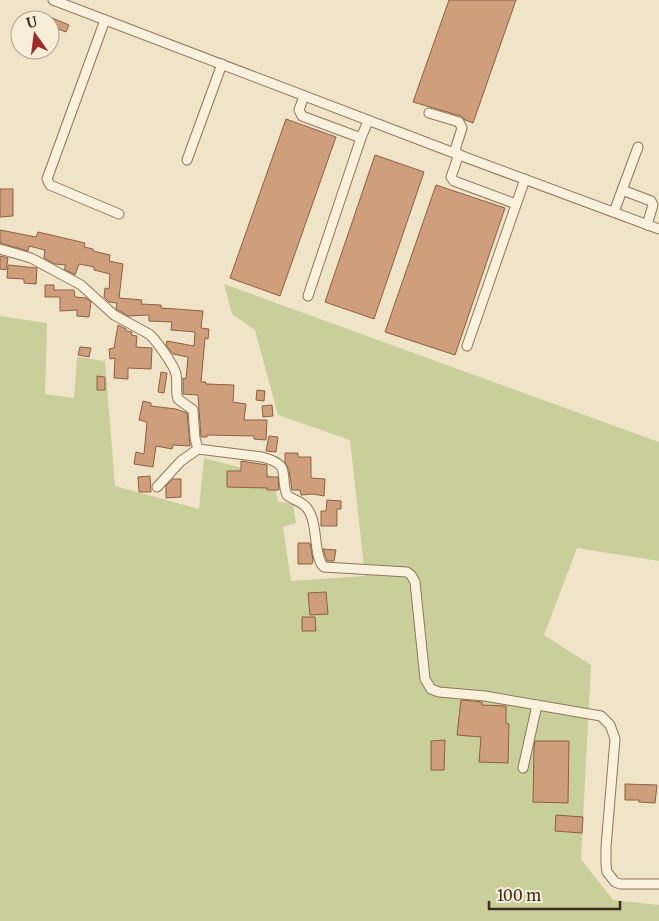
<svg xmlns="http://www.w3.org/2000/svg" width="659" height="921" font-family="Merriweather,serif">
<style>
.green{fill:#c9cf9b}
.building{fill:#cf9f7d;stroke:#8d5f41}
.lines{fill:none;stroke-linecap:round;stroke-linejoin:round}
.minor-casing{stroke:#8d765c;stroke-width:11}
.minor{stroke:#faf1dc;stroke-width:9}
</style>
<rect width="100%" height="100%" fill="#f0e4c8"/>
<!-- green -->
<path class="green" d="M224 284 659 442V561L577 548 544 635 591 665 581 859 613 900 659 905V921H0V316L47 323 45 394 74 398 77 357 105 361 115 486 199 509 204 458 273 476 278 502 293 503 296 523 283 527 291 581 365 576 350 440 278 415 255 330 232 314Z"/>
<!-- building -->
<g class="building">
<path d="M449 0H516L473 123 465 120 461 116 413 102Z"/>
<path d="M50 17 69 25 66 32 50 26Z"/>
<path d="M286 119 336 137 280 296 230 278Z"/>
<path d="M375 155 424 172 374 319 325 302Z"/>
<path d="M436 185 505 208 455 355 385 332Z"/>
<path d="M0 189H13V216L0 217Z"/>
<path d="M0 230 36 237 38 232 85 243 84 247 93 249V251L110 255 109 261 123 264 119 298 142 300 141 304 161 305V308L203 311 201 328 209 329 208 339 205 338 201 382H206V384L234 385 233 402 246 404 244 420H267L266 440 254 439V436L207 435V437H201L198 395 183 394V378L186 379 188 357 173 354 166 345 167 341 194 346 195 332 171 330 172 322 149 321V315L128 316 116 309 117 303 109 302 104 297 105 288 109 289 110 274 94 270V267L79 264 75 275 64 269 66 265 55 264 44 258 45 250 29 246 28 251 0 243Z"/>
<path d="M0 256 8 258 6 270 0 269Z"/>
<path d="M8 265 37 268 36 284 24 283V279L7 278Z"/>
<path d="M45 285H54V290H74L75 297 86 298 91 302 89 317 77 316V310L60 311V297H45Z"/>
<path d="M118 325 126 329V331L132 332 131 335 137 336 136 347 152 348 151 369 128 368V379L114 378 115 358 110 359 109 349 114 348Z"/>
<path d="M80 347 91 348 89 357 78 355Z"/>
<path d="M161 372 167 373 164 393 158 392Z"/>
<path d="M97 376 105 377V390H97Z"/>
<path d="M257 390 265 391 264 401 256 400Z"/>
<path d="M143 401 151 403V406L176 409 187 413 190 446 173 445 172 449 156 446 153 467 134 464 136 452 144 454 147 422 139 420Z"/>
<path d="M272 405 273 416 263 417 262 406Z"/>
<path d="M269 436 278 437 276 452 266 451Z"/>
<path d="M285 453H298V457H311V478L325 479 324 496 313 494 301 495 300 490H292L289 470 285 462Z"/>
<path d="M241 461 267 465V477H278L279 490H267V488L227 487V471H241Z"/>
<path d="M150 476 151 492H139L138 477Z"/>
<path d="M173 479H181V497L166 498V486Z"/>
<path d="M327 500 341 501V509H337V526H321V511H326Z"/>
<path d="M298 543H310L313 560 312 564H298Z"/>
<path d="M323 549 336 550 334 561H327Z"/>
<path d="M326 592 328 614 310 615 308 593Z"/>
<path d="M302 617H315L316 631H302Z"/>
<path d="M461 700 482 702V705L506 706V723L509 724 508 763 479 762 481 737 457 735Z"/>
<path d="M445 740 444 770H431V741Z"/>
<path d="M535 741H569L568 803 533 802 534 748Z"/>
<path d="M625 784 657 785 655 803 639 802V800H625Z"/>
<path d="M556 815 583 817 582 833 555 831Z"/>
</g>
<g class="lines">
<defs>
<g id="minor">
<path d="M53 0 454 153 659 229"/>
<path d="M105 20 47 179 50 185 119 214"/>
<path d="M304 96 299 110 302 116 361 138"/>
<path d="M429 113 459 122 462 128 454 153"/>
<path d="M459 154 451 177 454 181 516 204"/>
<path d="M187 160 222 64"/>
<path d="M622 190 651 201 653 205 647 225"/>
<path d="M614 212 638 147"/>
<path d="M0 249 31 258 81 285 114 315 149 334C156 340 174 365 176 374 178 383 175 391 178 399L193 410 195 438 198 449 262 457C293 465 279 475 287 495 292 499 299 501 304 505 320 518 312 557 324 567L407 572 411 575 415 582 425 679 431 689 439 692 485 696 601 716 610 725 615 739 606 847V864L607 872 615 882 620 884H659"/>
<path d="M308 296 361 138 368 121"/>
<path d="M467 346 525 179"/>
<path d="M157 487 181 461 198 449"/>
<path d="M523 768 537 705"/>
</g>
</defs>
<!-- minor casing -->
<use href="#minor" class="minor-casing"/>
<!-- minor -->
<use href="#minor" class="minor"/>
</g>
<!-- north arrow -->
<g transform="translate(35 35) rotate(346)"><circle r="24" fill="#f7eed8" stroke="#ada18e"/>
<path d="M0-4L9 19L0 12L-9 19Z" fill="#9e2a2b"/>
<text y="-8" font-size="14" font-weight="bold" text-anchor="middle" fill="#3d2e20">U</text>
</g>
<!-- scale -->
<path d="M489 901v8h131v-8" fill="none" stroke="#3d2e20" stroke-width="2.5"/>
<text x="497" y="901" font-size="15" fill="#3d2e20" stroke="#f7eed8" stroke-width="4" paint-order="stroke">100 m</text>
</svg>
